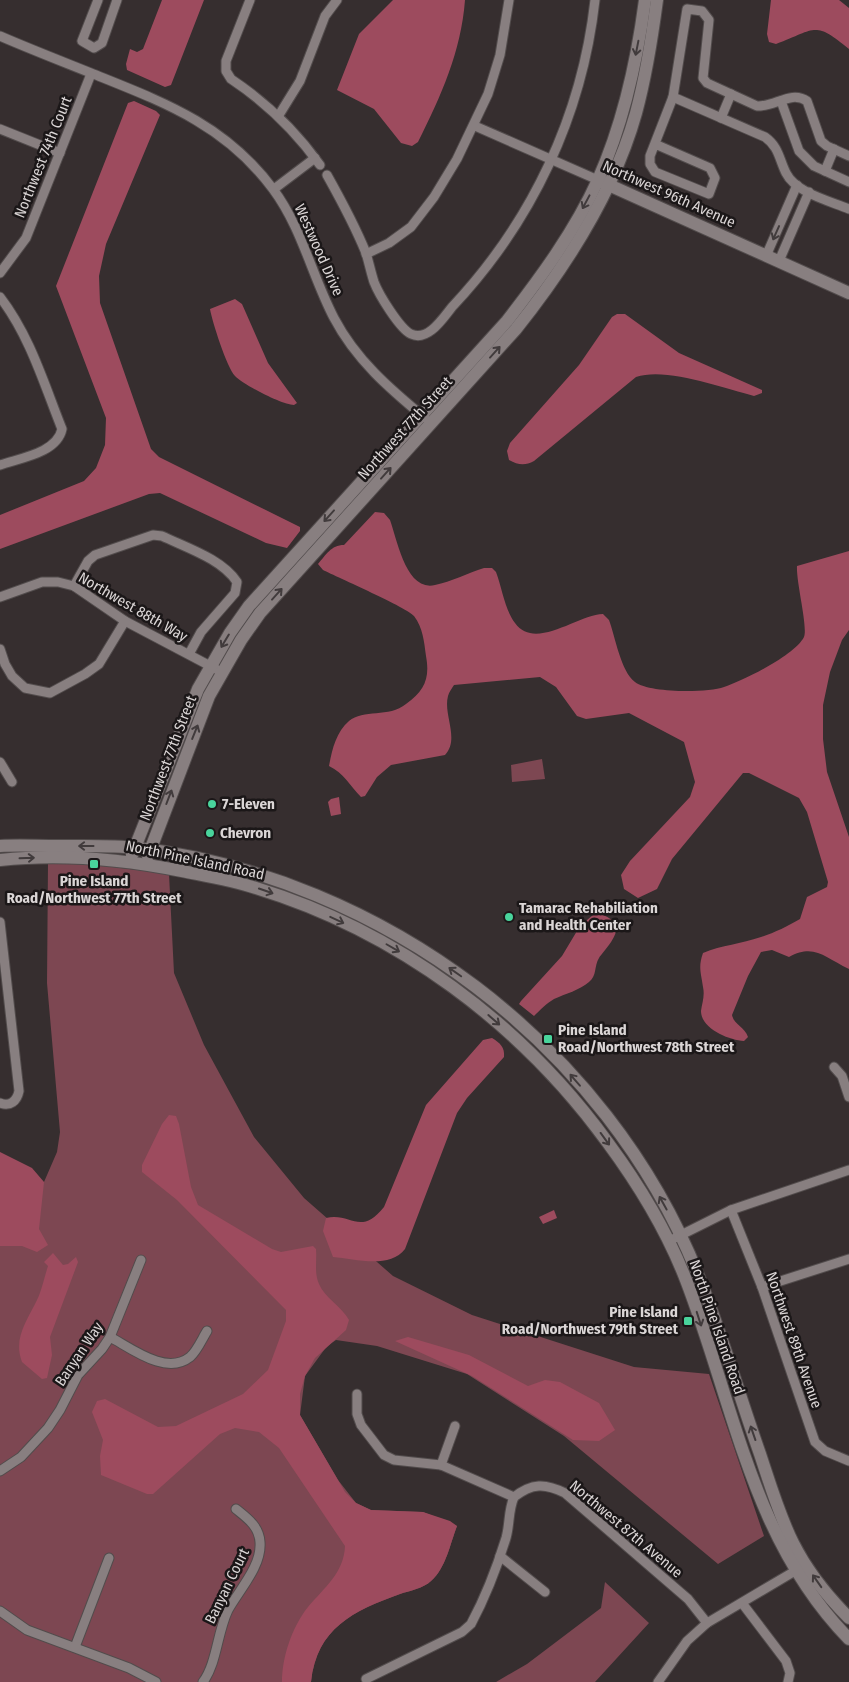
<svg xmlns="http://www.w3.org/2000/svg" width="849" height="1682" font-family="'Fira Sans Condensed',sans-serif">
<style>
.green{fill:#7d4752}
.water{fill:#9d4b5e}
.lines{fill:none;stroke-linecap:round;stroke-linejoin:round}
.street-casing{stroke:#524c4c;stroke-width:11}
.secondary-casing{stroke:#524c4c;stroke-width:14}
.street{stroke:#887f80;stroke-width:9}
.secondary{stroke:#887f80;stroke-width:12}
.oneway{stroke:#413b3c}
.poi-dot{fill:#49d49c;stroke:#1b1718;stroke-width:2}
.labels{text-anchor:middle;stroke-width:5;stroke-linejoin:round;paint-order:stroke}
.street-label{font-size:15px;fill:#dbd6d6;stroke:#1b1718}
.poi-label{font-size:15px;font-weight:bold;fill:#dbd6d6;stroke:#1b1718;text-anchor:start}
</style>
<rect width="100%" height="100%" fill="#362e2f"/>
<!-- green -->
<g class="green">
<path d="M542 759 545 779 512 782 511 765Z"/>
<path d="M48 863 90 864 169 874 174 973 204 1045 254 1137 304 1198 393 1276 472 1315 634 1367 709 1374 764 1536 718 1564 564 1436 467 1374 377 1346 336 1340 327 1346 305 1376 300 1415 338 1480 356 1503 371 1510 423 1512 457 1526C450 1544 446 1568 431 1581 424 1588 409 1591 400 1594 353 1611 317 1628 311 1682H0V1198L44 1182 57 1152 60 1132 47 983Z"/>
<path d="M605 1582 649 1623 595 1682H496L527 1664 601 1608Z"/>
</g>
<!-- water -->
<g class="water">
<path d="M162 0H204L171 85 165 87 127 70 126 64 130 49 137 52 143 49Z"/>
<path d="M393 0H465C461 52 441 96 418 142L412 146 401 143 374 109 337 90 359 34Z"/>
<path d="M771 0H839L849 8V49C814 20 816 29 776 44L769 42 767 34Z"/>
<path d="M134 101 156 111 160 115 106 244 99 276 100 303 151 449 159 457 300 527V531L287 548 266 543 160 493 149 494 0 549V515L84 481 96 468 105 445 106 418 56 286 128 103Z"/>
<path d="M235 299 242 304 268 363 297 403 294 405C282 405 244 385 235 376 227 368 212 321 210 309Z"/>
<path d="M617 314H625L679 353 762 390V393L754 396C722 388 667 367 636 377L534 461C525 466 518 465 509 460L507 451 510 443 579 365 612 317Z"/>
<path d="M375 512 384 513 390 520C397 539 406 592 435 585 451 582 468 573 484 568H492L496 572C502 588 505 610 515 623 535 651 577 615 603 614L609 620C615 636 621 672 635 682 649 693 707 693 724 687 743 681 795 655 804 637 808 627 796 582 797 566L849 551V630L842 640 830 672 823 705V739L827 772 849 837V969C825 958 815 943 789 957L772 950 761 952 748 976 732 1015C734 1025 745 1027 748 1037L744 1041C729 1040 701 1029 701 1011 702 1003 705 996 703 987 701 973 698 967 703 953 722 945 741 944 761 937 774 933 788 926 800 919L807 897 827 887 828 882 807 812 799 798 749 773H743L672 859 657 889 638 898 624 889 621 875 630 861 690 797 695 782 684 742 629 713 586 719 577 716 556 687 540 677 454 685C452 688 449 692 448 696 443 715 460 739 445 755L391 765 377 777 365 796 361 797C350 786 344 773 329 766 332 750 336 732 349 721 363 709 389 718 406 704 425 690 430 678 426 656 424 641 423 628 414 616 408 608 337 577 323 570L318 564C326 555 331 545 344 545Z"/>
<path d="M339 797 341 814 331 816 328 802 331 799Z"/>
<path d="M600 914C631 924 610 943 599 958 594 966 597 976 589 982 580 990 565 994 554 999 547 1003 540 1010 534 1016L519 1004 521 1001 562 956 580 926 593 915Z"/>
<path d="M492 1038C500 1043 505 1047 504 1057L467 1098 457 1113 405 1249C390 1269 355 1259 333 1257L323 1231 326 1218C351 1212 360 1237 384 1207L426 1105 483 1040Z"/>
<path d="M169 1115 176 1116 179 1124 191 1187 198 1205 272 1249 281 1252 313 1246 316 1249C317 1261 314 1273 319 1284 324 1297 342 1307 349 1320L346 1330 315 1358 305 1376 300 1394V1415L345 1492 356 1503 371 1510 423 1512 450 1521 457 1526C450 1544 446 1568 431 1581 424 1588 409 1591 400 1594 353 1611 317 1628 311 1682H282C282 1657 292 1627 308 1607 324 1588 344 1573 345 1546L279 1448 259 1432 235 1428 220 1434 153 1494H147L101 1475 100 1456 103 1440 92 1412 97 1401 105 1399 158 1427 176 1426 243 1394 268 1370 286 1321V1310L177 1200 142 1172V1165L162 1124Z"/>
<path d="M0 1152 32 1168 44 1182 39 1229 48 1245 37 1252 22 1246H0Z"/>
<path d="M554 1210 557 1218 543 1224 539 1217Z"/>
<path d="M53 1253 63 1265 68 1264 76 1257 78 1262 50 1337 52 1355 47 1378 42 1379 22 1362C13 1338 27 1321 37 1300 41 1293 45 1275 48 1266L44 1262Z"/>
<path d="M408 1337 469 1355 528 1386 545 1380 560 1382 599 1403 615 1430 599 1441 573 1440 472 1376 395 1341Z"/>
</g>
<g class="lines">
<defs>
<g id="street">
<path d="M98 0 82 41 94 48 102 43 117 0"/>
<path d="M250 0 226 61V71L231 79C267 103 295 130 320 165"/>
<path d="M0 36C30 49 61 61 91 73 163 102 225 124 273 189 302 228 312 276 334 318 356 360 390 389 425 418"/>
<path d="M673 97 765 137C779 147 779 159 786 173 796 193 830 201 849 209"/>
<path d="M781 101 799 151 814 166 849 182"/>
<path d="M279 115 300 81 325 16 337 0"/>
<path d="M721 118 731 94"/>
<path d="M475 126 598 180"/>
<path d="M0 129 60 153"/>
<path d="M655 144 710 168 715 178 709 194 655 172 650 164V156L673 97 687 9 702 11 709 20 703 78 707 83 757 106C775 107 791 90 807 101L821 141 827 146 849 156"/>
<path d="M825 171 834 149"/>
<path d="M327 175C341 200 355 226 366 253 369 263 371 273 374 282 379 295 400 329 411 334 428 342 443 318 452 307 532 222 582 116 595 0"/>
<path d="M274 189 315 158"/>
<path d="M366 254 389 243 411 227 434 197 457 159 488 94 500 55 509 0"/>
<path d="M766 256 797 185"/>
<path d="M779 261 809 192"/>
<path d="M0 273 26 238 91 74"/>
<path d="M0 297C30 336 44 384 62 429 57 453 20 458 0 465"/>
<path d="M74 586 88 561 95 555 153 535 162 536C187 548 222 559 237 582L235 593 201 632 189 654"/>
<path d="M0 597 42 582H58L74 586 125 621 216 669"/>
<path d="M0 649 5 664 12 676 25 688 50 693 85 674 99 664 125 621"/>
<path d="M0 762 12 782"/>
<path d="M0 922 19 1091C17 1101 10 1107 0 1103"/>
<path d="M834 1067 842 1076 849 1097"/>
<path d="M731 1210 762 1287 815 1442 825 1451 849 1461"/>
<path d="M675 1238 731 1210 849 1170"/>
<path d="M762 1287 849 1259"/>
<path d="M110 1337C131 1348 166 1376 190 1357 197 1351 202 1339 207 1331"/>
<path d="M357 1394V1414L361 1425 384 1455 394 1460 441 1465 514 1497C532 1483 545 1483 565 1493L688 1599 707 1623"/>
<path d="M441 1465 455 1426"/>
<path d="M0 1471 21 1457 48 1428 60 1410 78 1375 102 1349 110 1337 141 1260"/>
<path d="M500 1556 545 1592"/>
<path d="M742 1603 786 1661 790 1673 788 1682"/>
<path d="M0 1611 27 1630 129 1668 156 1682"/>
<path d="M75 1647 109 1558"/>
<path d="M366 1679 462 1632 471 1624C485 1598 497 1567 506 1538 510 1524 508 1511 514 1497"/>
<path d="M203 1682C217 1663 217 1633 228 1610 239 1590 262 1566 260 1542 259 1526 247 1518 236 1509"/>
<path d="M658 1682 687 1641 707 1623 795 1571"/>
</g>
<g id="secondary">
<path d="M600 181 849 293"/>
<path d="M0 846C19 845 38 846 57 846 84 846 111 845 138 848 383 878 607 1046 698 1275 722 1334 739 1395 760 1454 770 1484 779 1515 793 1543 807 1571 827 1596 849 1618"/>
<path d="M132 855 198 689 230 633 249 606 507 321C541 277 575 231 598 180 623 124 637 61 645 0"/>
<path d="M148 856 209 696 241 640 260 613 516 329C567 265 614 192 636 113 646 76 652 38 657 0"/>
<path d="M0 860C62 853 122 859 182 871 207 876 232 880 256 888 397 931 522 1024 608 1143 639 1185 667 1231 686 1280 734 1404 752 1540 849 1639"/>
</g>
</defs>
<!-- street casing -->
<use href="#street" class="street-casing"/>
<!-- secondary casing -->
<use href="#secondary" class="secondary-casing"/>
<!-- street -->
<use href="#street" class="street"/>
<!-- secondary -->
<use href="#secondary" class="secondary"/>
</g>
<!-- one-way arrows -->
<defs><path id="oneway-shaft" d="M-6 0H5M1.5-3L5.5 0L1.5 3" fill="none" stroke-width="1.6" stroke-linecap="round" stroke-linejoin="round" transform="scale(1.25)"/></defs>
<g class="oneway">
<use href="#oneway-shaft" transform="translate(637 48) rotate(101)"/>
<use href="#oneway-shaft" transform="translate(586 202) rotate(118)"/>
<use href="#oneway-shaft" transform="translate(776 233) rotate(114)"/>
<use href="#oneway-shaft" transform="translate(495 352) rotate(-48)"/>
<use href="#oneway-shaft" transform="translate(386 473) rotate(-48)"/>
<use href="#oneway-shaft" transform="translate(329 516) rotate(132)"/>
<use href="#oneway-shaft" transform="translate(277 594) rotate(-48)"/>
<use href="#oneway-shaft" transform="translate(225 641) rotate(121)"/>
<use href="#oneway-shaft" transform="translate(195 732) rotate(-68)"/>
<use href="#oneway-shaft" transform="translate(169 797) rotate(-69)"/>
<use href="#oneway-shaft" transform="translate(86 846) rotate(180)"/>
<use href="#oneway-shaft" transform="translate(27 858) rotate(-2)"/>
<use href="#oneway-shaft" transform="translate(266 891) rotate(19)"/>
<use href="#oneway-shaft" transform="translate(337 920) rotate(25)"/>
<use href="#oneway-shaft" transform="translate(393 948) rotate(30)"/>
<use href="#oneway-shaft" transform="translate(455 972) rotate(-145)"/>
<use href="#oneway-shaft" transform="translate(494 1020) rotate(41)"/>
<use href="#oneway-shaft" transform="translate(575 1080) rotate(-131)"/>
<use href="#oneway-shaft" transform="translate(605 1139) rotate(54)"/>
<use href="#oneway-shaft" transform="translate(663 1203) rotate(-119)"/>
<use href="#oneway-shaft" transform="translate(699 1319) rotate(72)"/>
<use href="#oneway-shaft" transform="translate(753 1433) rotate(-109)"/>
<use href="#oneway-shaft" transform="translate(817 1581) rotate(-125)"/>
</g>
<!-- markers -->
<g class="poi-dot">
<circle cx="212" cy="804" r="5"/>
<circle cx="210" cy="833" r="5"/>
<rect x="89" y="859" width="10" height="10" rx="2.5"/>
<circle cx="509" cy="917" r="5"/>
<rect x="543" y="1034" width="10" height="10" rx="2.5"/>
<rect x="683" y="1316" width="10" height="10" rx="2.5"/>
</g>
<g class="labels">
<!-- street labels -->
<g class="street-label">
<text transform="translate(43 157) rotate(-68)" y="5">Northwest 74th Court</text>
<text transform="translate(669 194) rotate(24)" y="5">Northwest 96th Avenue</text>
<text transform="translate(319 250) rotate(66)" y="5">Westwood Drive</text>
<text transform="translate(405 428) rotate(-48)" y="5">Northwest 77th Street</text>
<text transform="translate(133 607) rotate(30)" y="5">Northwest 88th Way</text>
<text transform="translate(168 758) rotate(-69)" y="5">Northwest 77th Street</text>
<text transform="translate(195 860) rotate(12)" y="5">North Pine Island Road</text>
<text transform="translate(717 1327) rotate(71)" y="5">North Pine Island Road</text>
<text transform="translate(794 1340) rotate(71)" y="5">Northwest 89th Avenue</text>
<text transform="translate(79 1354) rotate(-56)" y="5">Banyan Way</text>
<text transform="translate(626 1529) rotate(40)" y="5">Northwest 87th Avenue</text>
<text transform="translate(227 1586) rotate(-64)" y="5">Banyan Court</text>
</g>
<!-- poi labels -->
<g class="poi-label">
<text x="222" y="809">7-Eleven</text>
<text x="220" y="838">Chevron</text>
<text x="94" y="886" text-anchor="middle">Pine Island<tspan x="94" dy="17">Road/Northwest 77th Street</tspan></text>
<text x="519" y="913">Tamarac Rehabiliation<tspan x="519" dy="17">and Health Center</tspan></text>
<text x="558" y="1035">Pine Island<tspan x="558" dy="17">Road/Northwest 78th Street</tspan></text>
<text x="678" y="1317" text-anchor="end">Pine Island<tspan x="678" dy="17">Road/Northwest 79th Street</tspan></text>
</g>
</g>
</svg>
